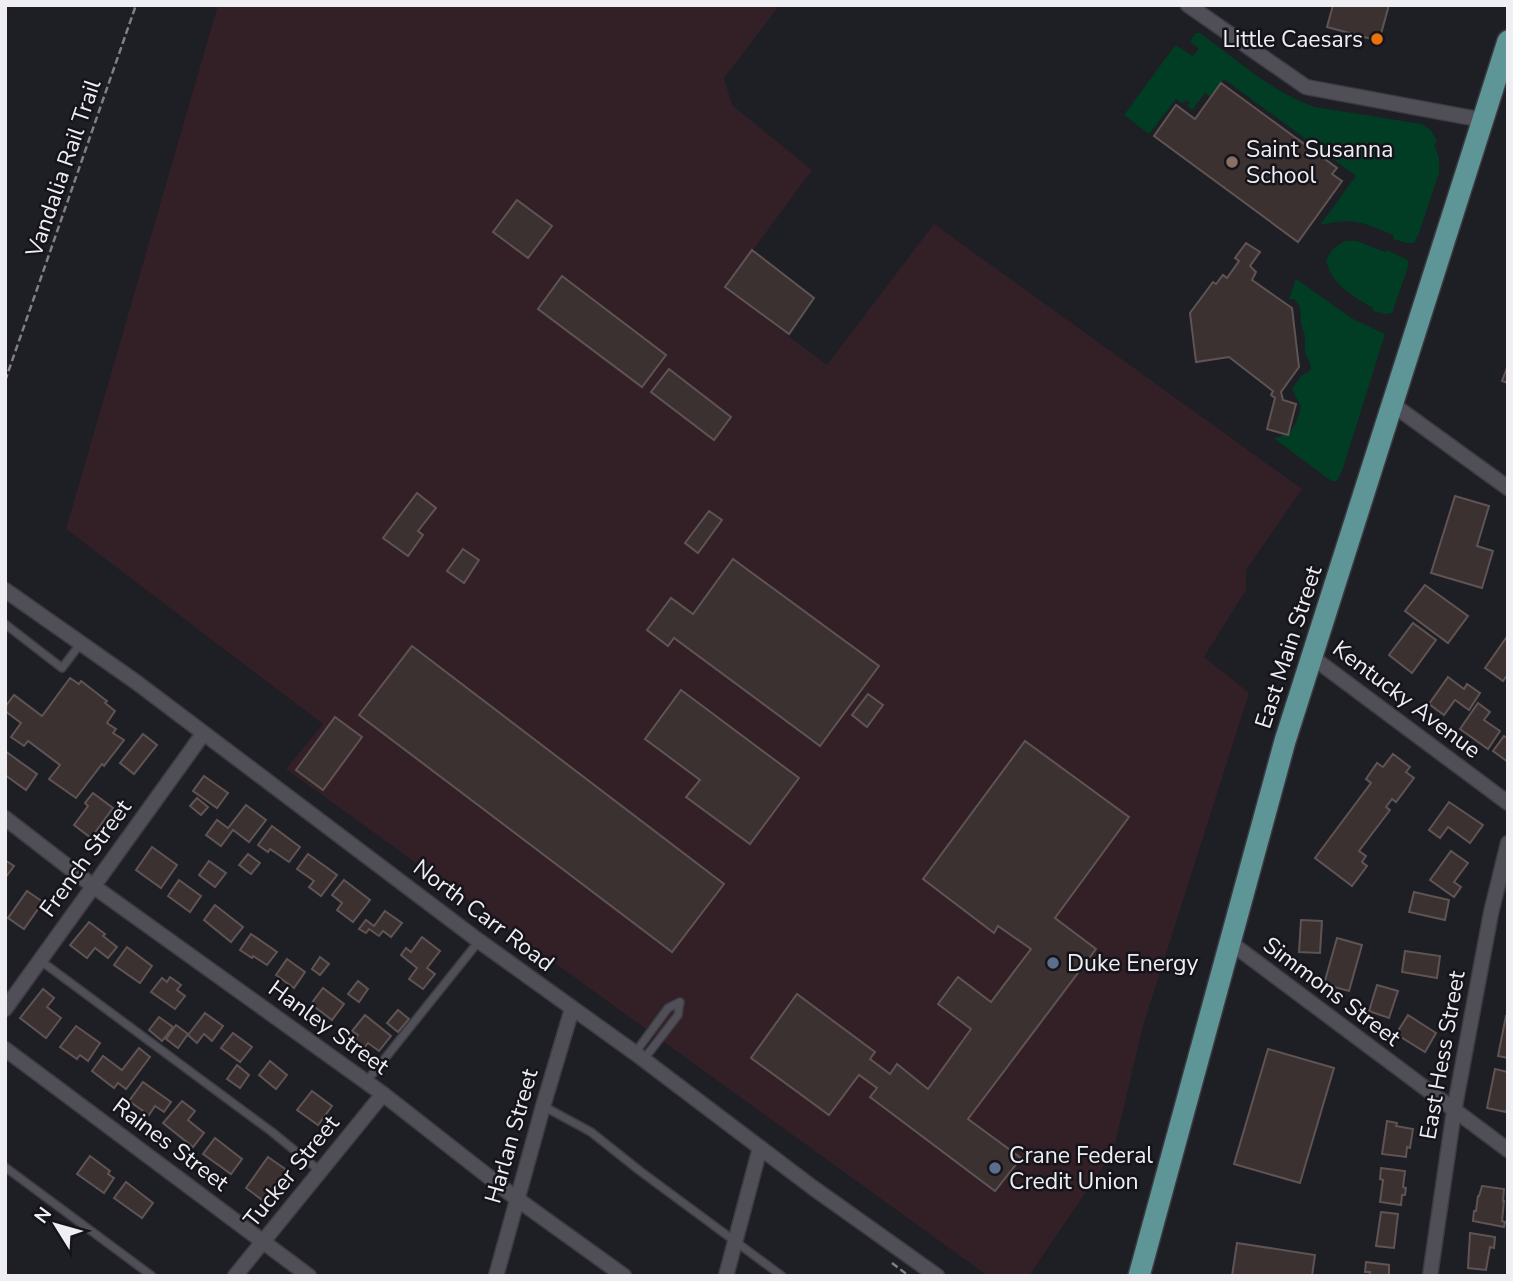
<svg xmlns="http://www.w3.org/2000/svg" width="1513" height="1281" font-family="'Nunito Sans',sans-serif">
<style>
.industrial{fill:#322026}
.green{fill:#013d24}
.building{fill:#3b3130;stroke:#5f5453;stroke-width:2}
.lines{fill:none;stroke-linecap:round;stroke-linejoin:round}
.lane-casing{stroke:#3b3b40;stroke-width:10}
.street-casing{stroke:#3b3b40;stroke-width:17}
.primary-casing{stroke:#3b3b40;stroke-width:24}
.path{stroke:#7f7f85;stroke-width:2.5;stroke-dasharray:7 3.5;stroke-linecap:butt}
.lane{stroke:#504f58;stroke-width:7}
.street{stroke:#504f58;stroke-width:14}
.primary{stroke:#5e9697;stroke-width:21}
.food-dot{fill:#e8710a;stroke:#15141b;stroke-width:2.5}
.education-dot{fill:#8d6e63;stroke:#15141b;stroke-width:2.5}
.service-dot{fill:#5c6f8a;stroke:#15141b;stroke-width:2.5}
.labels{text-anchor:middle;stroke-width:5;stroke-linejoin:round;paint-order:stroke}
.poi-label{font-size:23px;fill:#eeeef3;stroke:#15141b;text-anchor:start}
.street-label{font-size:23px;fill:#eeeef3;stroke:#15141b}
</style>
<rect width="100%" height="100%" fill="#1e1e25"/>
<!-- industrial -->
<path class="industrial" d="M218 5H780L724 78 732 105 812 170 725 288 827 365 934 224 1302 489 1246 570V590L1204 657 1249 693 1143 1026 1113 1152 1029 1276H988L286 769 323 724 66 529Z"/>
<!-- green -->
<g class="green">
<path d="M1196 33H1200C1234 58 1275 94 1315 107L1421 124 1431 130 1437 142 1434 144 1439 158V173L1419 233 1414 243H1407L1393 239 1394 236 1393 235C1363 222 1353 217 1320 225L1356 176 1224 79 1210 96 1205 93 1192 110 1187 106 1190 103 1186 100 1182 103 1176 99 1149 134 1124 115 1174 47 1177 46 1193 56 1199 49 1191 42V39Z"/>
<path d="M1346 241H1357L1385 252 1387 250 1408 260V267L1392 313 1385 314 1373 311V308C1353 296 1332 285 1326 261 1331 250 1335 246 1346 241Z"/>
<path d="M1296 279 1353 319 1385 334 1343 468 1337 481H1332L1326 477 1274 438C1294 434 1296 424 1301 407L1292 389 1301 376 1311 370 1310 363 1305 354V336L1301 324V312L1299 305 1294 299H1289Z"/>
</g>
<!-- building -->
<g class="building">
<path d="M1333 5H1389L1379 41 1327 27Z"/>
<path d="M1221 83 1337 168 1332 174 1342 181 1298 242 1154 136 1176 105 1195 119Z"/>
<path d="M517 200 552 226 528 258 493 232Z"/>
<path d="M1246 243 1260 252 1250 266 1256 272 1252 280 1292 308 1299 367 1281 392 1283 400 1296 404 1288 435 1267 429 1275 398 1271 395 1273 391 1229 357 1196 362 1190 313 1213 282 1216 284 1223 275 1227 278 1239 261 1235 258Z"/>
<path d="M752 250 814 298 789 334 725 287Z"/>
<path d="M562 276 666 355 642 387 538 309Z"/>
<path d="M1507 368 1508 369V383L1502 381Z"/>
<path d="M669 369 731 417 714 440 651 392Z"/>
<path d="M417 493 436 508 418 531 423 535 408 556 383 538Z"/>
<path d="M1455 496 1489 506 1477 546 1493 551 1482 588 1431 573Z"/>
<path d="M709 511 722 520 698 553 685 543Z"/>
<path d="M463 549 479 560 464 583 447 571Z"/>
<path d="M733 559 879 666 820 746 674 638 668 646 647 630 671 598 693 614Z"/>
<path d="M1425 585 1468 616 1448 643 1405 611Z"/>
<path d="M1413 623 1436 640 1412 673 1389 655Z"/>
<path d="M1506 638 1508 639V674L1503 681 1485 668Z"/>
<path d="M412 646 724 884 672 952 359 715Z"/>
<path d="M1448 677 1464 689 1467 684 1480 693 1469 710 1455 700 1444 715 1429 704Z"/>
<path d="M70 678 79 684 81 681 107 701 105 703 115 711 107 723 116 729 113 733 124 740 104 766 102 764 76 798 49 779 60 765 28 741 24 746 11 737 21 723 5 711V707L14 695 42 716Z"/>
<path d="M681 690 799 778 750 844 686 797 700 780 645 739Z"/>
<path d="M868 694 883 705 867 727 852 715Z"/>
<path d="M1478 703 1490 712 1484 720 1500 731 1488 749 1460 729Z"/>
<path d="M335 717 362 737 323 790 296 770Z"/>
<path d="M143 734 157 745 134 774 120 763Z"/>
<path d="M1504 736 1508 739V762L1493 751Z"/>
<path d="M1025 741 1129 817 1055 918 1096 949 968 1119 1021 1158 995 1191 870 1097 877 1088 859 1075 829 1115 751 1058 797 994 875 1052 870 1059 890 1074 897 1064 928 1089 971 1029 938 1004 958 977 991 1002 1031 949 998 926 994 933 923 879Z"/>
<path d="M5 751 37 774 26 790 5 775Z"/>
<path d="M1393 754 1410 767 1406 772 1414 778 1396 802 1392 799 1386 807 1390 810 1359 851 1366 856 1362 862 1367 866 1352 886 1315 858 1371 783 1366 779 1377 763 1383 767Z"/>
<path d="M204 776 228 793 217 808 193 791Z"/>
<path d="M93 793 113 808 91 838 74 825 88 806 85 803Z"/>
<path d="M197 798 208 807 201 815 190 806Z"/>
<path d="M1449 802 1483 825 1470 843 1448 827 1440 838 1429 830Z"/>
<path d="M246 805 266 820 249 842 233 830 221 846 206 835 217 820 228 828Z"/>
<path d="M272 826 300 847 289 862 270 849 268 852 258 845Z"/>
<path d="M152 847 177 865 161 888 136 870Z"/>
<path d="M1451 851 1468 863 1454 882 1461 887 1454 897 1430 880Z"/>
<path d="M248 854 260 863 251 874 239 865Z"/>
<path d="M308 854 337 875 321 896 309 887 314 881 297 869Z"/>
<path d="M5 860 14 866 5 878Z"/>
<path d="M209 861 226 873 215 887 199 875Z"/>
<path d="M179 880 201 896 190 912 168 896Z"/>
<path d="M344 880 370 900 353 922 337 910 342 903 332 895Z"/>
<path d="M27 891 43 902 24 929 8 918Z"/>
<path d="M1414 892 1449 900 1445 920 1409 912Z"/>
<path d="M215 905 243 927 231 942 204 920Z"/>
<path d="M385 911 402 923 391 937 383 931 379 936 369 929 366 933 359 929 366 920 374 926Z"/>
<path d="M1301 920 1322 921 1320 953 1299 952Z"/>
<path d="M89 922 105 934 103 936 117 947 108 958 95 948 87 958 70 945Z"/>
<path d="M251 934 277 952 267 965 253 956 252 958 240 950Z"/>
<path d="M422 937 440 951 427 968 435 974 423 989 409 979 417 968 401 955 406 948 411 952Z"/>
<path d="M1337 938 1362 945 1349 991 1324 984Z"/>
<path d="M127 947 152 966 140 983 114 965Z"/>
<path d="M1405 951 1440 956 1437 978 1402 972Z"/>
<path d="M320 957 329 964 320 975 312 969Z"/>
<path d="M287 959 305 972 294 988 276 975Z"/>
<path d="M170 977 181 985 177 990 185 996 175 1009 151 992 162 978 167 982Z"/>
<path d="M358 981 368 989 359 1002 348 994Z"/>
<path d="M1377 985 1398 991 1389 1018 1369 1011Z"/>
<path d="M323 988 344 1004 332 1020 311 1004Z"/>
<path d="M43 989 54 998 47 1007 61 1018 46 1038 20 1018Z"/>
<path d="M398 1010 409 1019 398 1032 387 1023Z"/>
<path d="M205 1013 223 1026 212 1041 204 1034 197 1043 188 1035Z"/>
<path d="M365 1015 391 1036 379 1051 368 1043 364 1048 354 1041 358 1035 352 1031Z"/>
<path d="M1408 1015 1436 1033 1425 1052 1396 1034Z"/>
<path d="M1506 1016H1508V1058L1498 1056Z"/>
<path d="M159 1017 173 1027 162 1041 149 1030Z"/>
<path d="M176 1025 188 1034 178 1048 166 1039Z"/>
<path d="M76 1026 100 1043 88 1061 80 1055 77 1059 60 1047Z"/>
<path d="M233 1033 252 1047 240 1062 221 1048Z"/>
<path d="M139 1048 150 1057 126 1089 118 1083 114 1088 92 1071 103 1056 122 1070Z"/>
<path d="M1268 1049 1334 1068 1300 1183 1234 1164Z"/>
<path d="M270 1061 287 1075 276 1089 259 1075Z"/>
<path d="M237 1065 249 1075 240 1088 227 1079Z"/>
<path d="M1495 1069 1508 1072V1103L1506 1112 1487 1108Z"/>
<path d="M143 1082 171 1102 164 1112 155 1106 149 1115 129 1101Z"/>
<path d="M312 1091 332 1106 318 1125 297 1110Z"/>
<path d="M182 1101 195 1111 188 1120 204 1133 193 1147 163 1123Z"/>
<path d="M1387 1121 1397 1123 1396 1126 1413 1129 1410 1148 1407 1147 1406 1157 1382 1154Z"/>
<path d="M215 1138 242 1159 231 1174 203 1154Z"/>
<path d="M90 1156 110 1171 108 1174 114 1178 104 1193 77 1174Z"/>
<path d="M268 1157 288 1171 265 1202 246 1188Z"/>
<path d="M1381 1168 1405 1171 1403 1187 1406 1188 1405 1195H1402L1401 1205 1380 1202 1383 1180 1380 1179Z"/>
<path d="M126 1182 153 1203 142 1218 114 1198Z"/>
<path d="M1482 1186 1504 1189 1503 1201H1504L1502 1221 1505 1222 1504 1227 1473 1221 1474 1211H1476L1478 1196H1479Z"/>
<path d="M1381 1212 1398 1214 1394 1248 1376 1246Z"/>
<path d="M1470 1233 1495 1237 1494 1248 1490 1247 1486 1270 1468 1268Z"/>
<path d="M1237 1243 1315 1255 1312 1276H1232Z"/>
<path d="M1366 1262 1389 1265V1276H1369L1370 1272H1365Z"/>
</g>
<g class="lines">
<defs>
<g id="lane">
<path d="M5 624 62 668 81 643"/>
<path d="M41 961 272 1132 320 1171"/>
<path d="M635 1053 668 1008 680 1002 678 1015 644 1059"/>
<path d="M366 1082 479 941"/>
<path d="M543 1106 591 1132 640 1171 782 1276"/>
<path d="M5 1167 152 1276"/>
</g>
<g id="street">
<path d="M1188 5 1306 87 1483 120"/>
<path d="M1392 404 1508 488"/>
<path d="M5 590 136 682 479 941 635 1053 812 1187 937 1276"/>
<path d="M1312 657 1508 803"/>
<path d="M5 818 93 886 383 1094 517 1199 624 1276"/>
<path d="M1231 943 1508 1150"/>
<path d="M5 1009 203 734"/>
<path d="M5 1049 309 1276"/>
<path d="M235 1276 383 1094"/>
<path d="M496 1276 544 1103 572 1009"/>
<path d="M726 1276 760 1148"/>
<path d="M1430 1276 1454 1111 1491 913 1508 843"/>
</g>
<path id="primary" d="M1139 1276 1285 741 1508 41"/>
</defs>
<!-- lane casing -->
<use href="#lane" class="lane-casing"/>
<!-- street casing -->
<use href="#street" class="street-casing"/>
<!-- primary casing -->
<use href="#primary" class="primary-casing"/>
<!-- path -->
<g class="path">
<path d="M5 381 136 5"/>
<path d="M892 1263 909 1276"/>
</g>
<!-- lane -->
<use href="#lane" class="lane"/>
<!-- street -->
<use href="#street" class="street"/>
<!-- primary -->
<use href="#primary" class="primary"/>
</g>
<!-- markers -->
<circle class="food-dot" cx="1377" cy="39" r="7"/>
<circle class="education-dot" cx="1232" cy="162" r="7"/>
<g class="service-dot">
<circle cx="1053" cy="963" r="7"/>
<circle cx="995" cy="1168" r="7"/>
</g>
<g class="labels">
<!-- poi labels -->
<g class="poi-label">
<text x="1363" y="47" text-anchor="end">Little Caesars</text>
<text x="1246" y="157">Saint Susanna<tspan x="1246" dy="26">School</tspan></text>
<text x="1067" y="971">Duke Energy</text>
<text x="1009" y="1163">Crane Federal<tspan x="1009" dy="26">Credit Union</tspan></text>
</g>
<!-- street labels -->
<g class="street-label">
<text transform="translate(63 168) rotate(-71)" y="8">Vandalia Rail Trail</text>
<text transform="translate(1288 647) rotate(-72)" y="8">East Main Street</text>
<text transform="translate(1407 699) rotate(37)" y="8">Kentucky Avenue</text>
<text transform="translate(85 858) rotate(-54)" y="8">French Street</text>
<text transform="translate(484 915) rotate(37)" y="8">North Carr Road</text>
<text transform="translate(1332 991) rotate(37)" y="8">Simmons Street</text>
<text transform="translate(329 1027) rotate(36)" y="8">Hanley Street</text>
<text transform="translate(1442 1055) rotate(-80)" y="8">East Hess Street</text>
<text transform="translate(511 1136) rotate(-74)" y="8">Harlan Street</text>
<text transform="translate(171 1144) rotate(37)" y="8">Raines Street</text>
<text transform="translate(291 1171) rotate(-51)" y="8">Tucker Street</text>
</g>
</g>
<!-- border -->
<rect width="1513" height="1281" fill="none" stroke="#eeeef3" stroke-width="14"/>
<!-- north arrow -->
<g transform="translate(56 1225) rotate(307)" stroke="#15141b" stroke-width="5" paint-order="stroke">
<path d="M0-5L12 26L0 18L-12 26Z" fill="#eeeef3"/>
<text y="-10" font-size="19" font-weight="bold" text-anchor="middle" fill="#eeeef3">N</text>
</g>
</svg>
